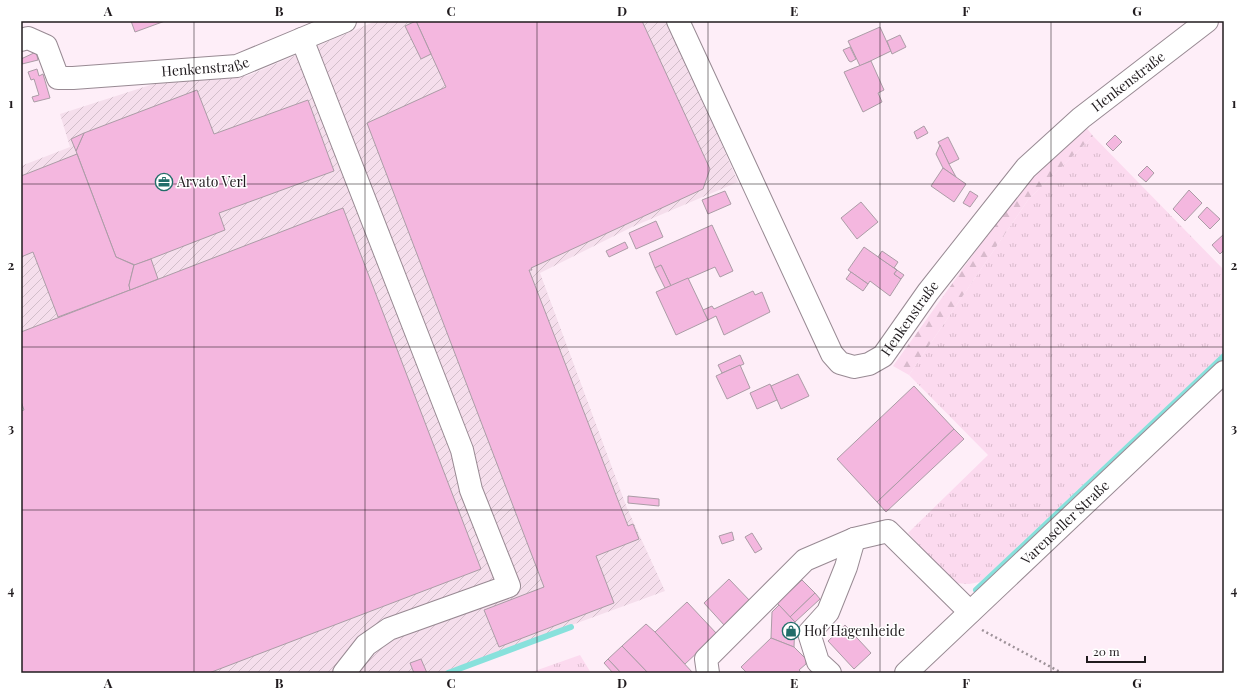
<svg xmlns="http://www.w3.org/2000/svg" width="1245" height="694" font-family="'Playfair Display',serif">
<style>
.industrial{fill:url(#industrial-furrows)}
.grass{fill:url(#grass-tufts)}
.forest{fill:url(#forest-firs)}
.lines{fill:none;stroke-linecap:round;stroke-linejoin:round}
.stream{stroke:#88e1dc;stroke-width:6}
.building{fill:#f4b7df;stroke:#ab9ca6}
.minor-casing{stroke:#988a93;stroke-width:24}
.path{stroke:#9e9299;stroke-width:2.5;stroke-dasharray:2 3;stroke-linecap:butt}
.minor{stroke:#fff;stroke-width:22}
.grid{fill:none;stroke:#201b1e;stroke-width:1;stroke-opacity:0.55}
.labels{text-anchor:middle;stroke-width:3;stroke-linejoin:round;paint-order:stroke}
.street-label{font-size:14px;fill:#201b1e;stroke:#fff}
.poi-label{font-size:14px;fill:#201b1e;stroke:#fff;text-anchor:start}
.neatline{fill:none;stroke:#201b1e;stroke-width:1.5}
.grid-label{font-size:13px;text-anchor:middle;font-weight:bold;fill:#201b1e}
</style>
<defs>
<pattern id="industrial-furrows" width="10" height="10" patternUnits="userSpaceOnUse"><rect width="10" height="10" fill="#f5deec"/><path d="M-1 1l2-2M0 10L10 0M9 11l2-2" fill="none" stroke="#d2beca"/></pattern>
<pattern id="grass-tufts" width="24" height="20" patternUnits="userSpaceOnUse"><rect width="24" height="20" fill="#fcdaef"/><path d="M3 7l-1-3M5 7V3M7 7l1-3M15 17l-1-3M17 17v-4M19 17l1-3" fill="none" stroke="#d8bacc"/></pattern>
<pattern id="forest-firs" width="22" height="20" patternUnits="userSpaceOnUse"><rect width="22" height="20" fill="#fcdaef"/><path d="M5 1l3.5 6h-7zM16 11l3.5 6h-7z" fill="#d8bacc"/></pattern>
</defs>
<rect width="100%" height="100%" fill="#feeef8"/>
<!-- industrial -->
<path class="industrial" d="M376 21H668L738 182 632 227 540 273 627 508 665 591 440 673H21V166L70 147 60 114 169 79 247 76Z"/>
<!-- grass -->
<g class="grass">
<path d="M1093 136 1224 270V352L980 582 969 584 954 583 908 533 988 455 909 375 1028 200Z"/>
<path d="M580 655 591 673H529Z"/>
</g>
<!-- forest -->
<path class="forest" d="M1085 126 1093 136 1028 200 909 375 893 366 1018 192Z"/>
<g class="lines">
<!-- stream -->
<g class="stream">
<path d="M976 590 1224 356"/>
<path d="M448 673 571 627"/>
</g>
</g>
<!-- building -->
<g class="building">
<path d="M131 21H165L135 32Z"/>
<path d="M416 21H642L710 169 703 189 531 268 532 270H529L628 526 633 524 639 539 596 556 614 603 499 647 484 610 544 587 367 123 446 87Z"/>
<path d="M416 21 431 54 421 59 405 26Z"/>
<path d="M880 27 891 51 860 66 848 41Z"/>
<path d="M900 35 906 47 892 54 887 41Z"/>
<path d="M850 47 856 59 851 62 849 61 843 50Z"/>
<path d="M36 52 38 60 22 64 21 59Z"/>
<path d="M871 61 884 90 878 93 882 102 863 112 844 72Z"/>
<path d="M37 69 39 76 43 74 50 98 34 102 32 97 39 95 34 79 31 80 28 72Z"/>
<path d="M197 90 214 134 308 100 334 171 219 213 225 230 135 265 116 257 76 151 84 133Z"/>
<path d="M924 126 928 133 917 139 914 132Z"/>
<path d="M84 133 76 151 71 139Z"/>
<path d="M1115 135 1122 142 1113 151 1106 144Z"/>
<path d="M948 137 959 159 949 164 938 142Z"/>
<path d="M940 145 949 164 956 177 943 168 936 154Z"/>
<path d="M77 154 116 257 134 265 129 285 130 290 58 317 33 252 21 257V176Z"/>
<path d="M1147 166 1154 173 1146 182 1138 175Z"/>
<path d="M943 168 966 184 954 202 931 186Z"/>
<path d="M1189 190 1202 203 1185 221 1173 209Z"/>
<path d="M725 191 731 204 708 214 702 200Z"/>
<path d="M970 191 978 196 970 207 963 203Z"/>
<path d="M861 202 878 222 857 239 841 218Z"/>
<path d="M1207 207 1220 219 1210 229 1198 217Z"/>
<path d="M343 208 481 569 209 673H21V411L24 410 21 401V332Z"/>
<path d="M656 221 663 237 636 249 629 233Z"/>
<path d="M712 225 733 271 720 277 715 267 671 286 661 265 655 268 649 253Z"/>
<path d="M1224 234V250L1220 254 1212 245Z"/>
<path d="M625 242 628 248 609 257 606 251Z"/>
<path d="M864 247 897 270 894 274 901 279 890 296 870 281 868 284 848 270Z"/>
<path d="M882 251 898 262 894 268 904 275 901 279 894 274 897 270 878 257Z"/>
<path d="M151 259 158 279 130 290 129 285 134 265Z"/>
<path d="M661 265 671 286 665 288 655 268Z"/>
<path d="M851 272 868 284 863 291 846 279Z"/>
<path d="M688 278 708 320 676 335 656 292Z"/>
<path d="M753 291 755 295 762 292 770 312 724 335 716 316 708 320 703 310 712 306 714 309Z"/>
<path d="M740 355 744 364 722 373 718 365Z"/>
<path d="M740 365 750 388 727 399 716 376Z"/>
<path d="M798 374 809 396 781 409 771 386Z"/>
<path d="M770 384 777 400 757 409 750 393Z"/>
<path d="M914 386 954 429 877 502 837 459Z"/>
<path d="M954 429 964 439 886 512 877 502Z"/>
<path d="M628 496 659 499V506L628 503Z"/>
<path d="M732 532 734 540 722 544 719 536Z"/>
<path d="M752 533 762 549 755 553 745 537Z"/>
<path d="M729 579 751 602 725 626 704 603Z"/>
<path d="M802 580 815 593 790 617 777 603Z"/>
<path d="M815 593 820 599 795 622 790 617Z"/>
<path d="M687 602 717 634 685 664 655 632Z"/>
<path d="M779 605 795 622 794 647 771 638 772 612Z"/>
<path d="M646 624 655 632 693 673H648L622 646Z"/>
<path d="M845 625 871 653 854 669 828 641Z"/>
<path d="M771 638 794 647 806 659V664L799 670 802 673H747L741 667Z"/>
<path d="M622 646 648 673H621L608 659Z"/>
<path d="M421 659 427 673H414L410 663Z"/>
<path d="M608 659 621 673H613L604 663Z"/>
</g>
<g class="lines">
<defs>
<g id="minor">
<path id="s1" d="M678 21 832 354 840 363 854 367 869 364 883 356 928 292 1026 168 1081 118 1207 21"/>
<path d="M302 39 462 450 471 490 509 586 389 629 366 645 344 673"/>
<path id="s2" d="M21 40 28 38 46 46 58 78H73L237 66 345 21"/>
<path d="M708 673 706 659 805 560 854 539 888 531 970 612"/>
<path d="M830 673 818 662 809 633 828 612 846 567 854 539"/>
<path id="s3" d="M906 673 1224 372"/>
</g>
</defs>
<!-- minor casing -->
<use href="#minor" class="minor-casing"/>
<!-- path -->
<path class="path" d="M982 630 1062 673"/>
<!-- minor -->
<use href="#minor" class="minor"/>
</g>
<!-- grid -->
<path class="grid" d="M194 21V673M365 21V673M537 21V673M708 21V673M880 21V673M1051 21V673M21 184H1224M21 347H1224M21 510H1224"/>
<!-- icons -->
<defs>
<symbol id="office-ring" viewBox="-11 -11 22 22"><circle r="9.5" fill="#fff" stroke="#226d69" stroke-width="1.5"/><path d="M-6-3h4V-5.5h4V-3h4V5H-6ZM-1-4.5V-3h2v-1.5ZM-6 0V1H6V0Z" fill="#226d69"/></symbol>
<symbol id="shop-ring" viewBox="-11 -11 22 22"><circle r="9.5" fill="#fff" stroke="#226d69" stroke-width="1.5"/><path d="M-5-2.5h2.3a2.7 3.5 0 0 1 5.4 0H5L5.5 6h-11ZM-1.5-2.5h3a1.5 2.3 0 0 0-3 0Z" fill="#226d69"/></symbol>
</defs>
<g fill-rule="evenodd">
<use href="#office-ring" x="154" y="172" width="20" height="20"/>
<use href="#shop-ring" x="781" y="621" width="20" height="20"/>
</g>
<g class="labels">
<!-- street labels -->
<g class="street-label">
<text dy="5" stroke="none"><textPath href="#s2" startOffset="209">Henkenstraße</textPath></text>
<text dy="5" stroke="none"><textPath href="#s1" startOffset="795">Henkenstraße</textPath></text>
<text dy="5" stroke="none"><textPath href="#s1" startOffset="471">Henkenstraße</textPath></text>
<text dy="5" stroke="none"><textPath href="#s3" startOffset="219">Varenseller Straße</textPath></text>
</g>
<!-- poi labels -->
<g class="poi-label">
<text x="177" y="187">Arvato Verl</text>
<text x="804" y="636">Hof Hagenheide</text>
</g>
</g>
<!-- border -->
<rect width="1245" height="694" fill="none" stroke="#ffffff" stroke-width="44"/>
<!-- scale -->
<path d="M1087 656v6h58v-6" fill="none" stroke="#201b1e" stroke-width="2"/>
<text x="1093" y="656" font-size="12" fill="#201b1e" stroke="#ffffff" stroke-width="3" paint-order="stroke">20 m</text>
<rect x="22" y="22" width="1201" height="650" class="neatline"/>
<g class="grid-label">
<text x="108" y="16">A</text>
<text x="279" y="16">B</text>
<text x="451" y="16">C</text>
<text x="622" y="16">D</text>
<text x="794" y="16">E</text>
<text x="966" y="16">F</text>
<text x="1137" y="16">G</text>
<text x="11" y="108">1</text>
<text x="1234" y="108">1</text>
<text x="11" y="270">2</text>
<text x="1234" y="270">2</text>
<text x="11" y="433">3</text>
<text x="1234" y="433">3</text>
<text x="11" y="595">4</text>
<text x="1234" y="595">4</text>
<text x="108" y="688">A</text>
<text x="279" y="688">B</text>
<text x="451" y="688">C</text>
<text x="622" y="688">D</text>
<text x="794" y="688">E</text>
<text x="966" y="688">F</text>
<text x="1137" y="688">G</text>
</g>
</svg>
